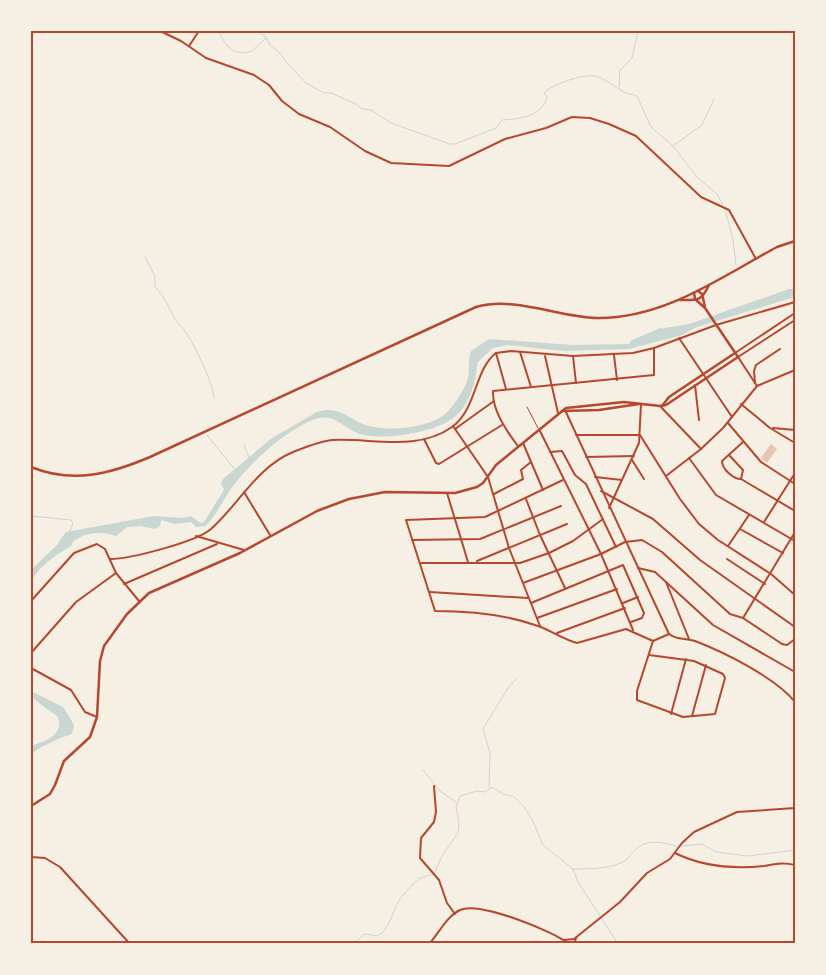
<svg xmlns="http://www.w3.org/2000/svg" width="826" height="975" font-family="'Archivo Narrow',sans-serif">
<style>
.water{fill:#c9d6d2}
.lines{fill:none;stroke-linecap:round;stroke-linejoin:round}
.stream{stroke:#c9d6d2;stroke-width:1}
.river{stroke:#c9d6d2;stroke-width:6}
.building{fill:#e6c5b7}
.pedestrian{stroke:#b5482f;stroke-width:1}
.minor{stroke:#b5482f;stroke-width:2}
.tertiary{stroke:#b5482f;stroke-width:2}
.secondary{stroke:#b5482f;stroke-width:2.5}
.primary{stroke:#b5482f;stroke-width:2.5}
.neatline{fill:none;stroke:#b5482f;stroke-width:2}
</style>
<rect width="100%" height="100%" fill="#f6efe4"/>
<!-- water -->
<g class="water">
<path d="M789 289H795V297L697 327 682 335 629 349 563 351 507 345 493 348 478 362C476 369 476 377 474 384 464 419 445 426 414 433 399 436 381 438 365 435 342 431 336 409 310 421 282 434 251 462 233 486 225 496 214 520 205 526L196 527 191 522 174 524 161 520 160 526 155 529 140 526 127 527 116 536C103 531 85 532 74 541 70 545 74 545 69 547 53 557 42 564 31 581V570L56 546 66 532 154 516 183 518 191 516 200 523 204 522 224 490 221 483 223 479 272 438 317 412C338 405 346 417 363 424 383 432 421 429 441 417 450 412 461 395 466 384 471 374 467 361 471 351L489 339 572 345 628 344 665 328 689 324Z"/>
<path d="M31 691 63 707 70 719C69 743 43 741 31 755V746C45 741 64 736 58 717L31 697Z"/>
</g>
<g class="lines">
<!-- stream -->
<g class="stream">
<path d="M219 31C225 47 235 57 252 51L266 38"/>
<path d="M257 31 266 37 270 45 280 53 287 63 306 83 324 93H331L356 104 362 109 371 110 391 123 450 144H455L496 128 502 120C519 119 542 117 547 97L544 93C552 84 583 74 595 76 604 78 618 89 626 93 630 95 633 94 637 96L651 127 672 145 698 178 717 194 723 205"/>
<path d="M619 87 620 70 632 58 638 31"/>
<path d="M673 146 702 125 714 99"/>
<path d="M726 213 733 239 736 265"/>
<path d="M145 257 155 276V287C164 295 169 308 175 319 178 324 182 327 185 331 194 344 213 382 214 398"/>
<path d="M207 435 236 471"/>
<path d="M244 445 249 458"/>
<path d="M31 516 71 520 73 523 70 531"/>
<path d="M423 770 441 792 456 802"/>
<path d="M489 787 490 753 483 729 508 688 516 679"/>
<path d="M682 846 702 844 716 852 748 856 795 850"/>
<path d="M573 869C589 869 609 869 623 862 628 860 630 854 634 851 646 838 663 842 678 847"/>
<path d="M353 944 365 934 377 936 382 933 388 925 399 900 413 884 420 878 434 874 443 854 458 833 459 823 456 807 460 796 477 791 485 792 492 787 503 794 513 796 524 807 532 819 543 845 573 869 578 882 618 944"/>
</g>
<!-- river -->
<g class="river">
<path d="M633 343 661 331"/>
<path d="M57 736 69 732 71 726 67 719"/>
</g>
</g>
<!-- building -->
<path class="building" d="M771 444 777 449 767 463 761 458Z"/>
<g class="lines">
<!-- pedestrian -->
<path class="pedestrian" d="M527 407 538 428"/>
<!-- minor -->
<g class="minor">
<path d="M160 31 181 41 206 58 254 75 269 85 282 101 299 114 330 127 365 151 391 163 449 166 505 139 546 128 572 117 590 118 609 124 636 136 701 197 729 210 756 259"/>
<path d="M189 46 199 31"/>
<path d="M679 338 732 417"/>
<path d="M520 352 531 387"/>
<path d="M496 353 506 389"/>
<path d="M614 355 617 380"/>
<path d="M545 356 558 413"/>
<path d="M573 356 576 383"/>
<path d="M755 383 754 371 756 365 780 349"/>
<path d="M695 385 699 420"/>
<path d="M741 404 770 428 795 443"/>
<path d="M565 410 669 634C676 640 686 638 695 641 724 652 776 678 795 702"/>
<path d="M728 423 761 462 795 484"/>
<path d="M453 426 488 477 509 548 540 626"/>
<path d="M773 428 795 430"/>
<path d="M455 429 494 401"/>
<path d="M540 431 601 554 633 630"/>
<path d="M576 435H640L680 499 699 524 718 540 771 574 795 595"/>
<path d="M424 439 436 463 439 464 502 425"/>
<path d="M743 442 722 461C722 469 733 479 741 479L795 511"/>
<path d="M523 443 543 490"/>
<path d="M518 446C507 432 492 410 493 391L654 375V348"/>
<path d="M550 452 562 451 575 475 586 484 616 547"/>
<path d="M729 455 743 470 741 479"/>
<path d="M586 457 634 456"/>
<path d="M689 458 716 495 795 541"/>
<path d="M632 460 644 479"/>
<path d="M666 476 701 449"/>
<path d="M595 477 622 480"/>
<path d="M563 480 485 517 406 520 435 611C471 611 505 614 538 626 552 631 564 640 577 643L626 629 653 641 669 634"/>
<path d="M601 491 653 519 700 560 795 627"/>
<path d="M244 492 270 535"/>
<path d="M447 493 468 562"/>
<path d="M494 494 523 479 521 470 531 462"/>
<path d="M526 499 540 535 565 588"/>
<path d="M609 508 639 443 641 404"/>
<path d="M764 522 795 473"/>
<path d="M740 529 783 553"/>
<path d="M196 536 244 550"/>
<path d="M412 540 480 539 561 506"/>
<path d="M728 546 749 515"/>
<path d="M110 559C130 559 196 542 211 529 239 504 257 467 293 452 306 447 320 441 333 440 372 438 417 452 452 427 477 409 474 370 496 353L511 351 573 356 633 353 654 348 716 325"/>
<path d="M727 559 765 584"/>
<path d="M477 561 567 524"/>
<path d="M421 563H520L549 553 573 541 603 519"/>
<path d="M638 568 655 572 713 625 795 672"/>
<path d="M666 582 689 639"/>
<path d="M523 583 601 554 625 542 642 540 662 552 730 614 743 618 782 644 787 645 795 639"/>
<path d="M124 584 217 544"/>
<path d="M430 592 528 598"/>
<path d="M31 601 74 553 97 544 105 549 116 573 139 601"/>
<path d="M531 603 623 565 644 613 642 618 631 622"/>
<path d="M623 603 638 597"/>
<path d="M537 618 617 589"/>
<path d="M743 618 795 532"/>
<path d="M557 633 625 608"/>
<path d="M31 653 76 602 116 573"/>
<path d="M649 655 694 661 723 674 725 678 715 714 683 717 637 700V691L653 641"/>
<path d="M31 668 71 690 85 712 97 717"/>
<path d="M671 714 686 659"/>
<path d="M692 716 706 665"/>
<path d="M434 786 436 812 434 822 421 838 420 858 439 880 447 903 455 914"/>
<path d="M675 853C703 867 734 869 764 866 776 864 783 862 795 865"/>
</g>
<!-- tertiary -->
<g class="tertiary">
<path d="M716 325 795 302"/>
<path d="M735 353 795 313"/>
<path d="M757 386 738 357 795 320"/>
<path d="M660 406 701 449 723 428 757 386 795 370"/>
<path d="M31 857 45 858 60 867 130 944"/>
<path d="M564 940 574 939 620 902 647 873 670 859 682 843 694 832 737 812 795 808"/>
<path d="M429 944C439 933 447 916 460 910 479 901 553 931 569 944"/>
<path d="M574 944 576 938"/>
</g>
<!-- secondary -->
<g class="secondary">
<path d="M698 291 702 294 705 307"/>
<path d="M662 406 669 397 735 353"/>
<path d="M562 411 599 410 639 404"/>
<path d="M31 806 50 794 55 785 64 761 90 737 97 717 100 661 104 646 127 614 149 593 240 553 317 511 349 499 385 492 455 493 477 487 483 483 496 465 566 408 624 402 660 406 666 405 738 357 705 308 695 299 694 293"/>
</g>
<!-- primary -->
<g class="primary">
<path d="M680 300C697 300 701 302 709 285"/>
<path d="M31 467C73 484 110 474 150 457L476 307C516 296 557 317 597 318 664 319 721 277 777 247L795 241"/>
</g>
</g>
<!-- border -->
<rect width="826" height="975" fill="none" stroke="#f6efe4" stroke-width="65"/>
<rect x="32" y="32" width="762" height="910" class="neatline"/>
</svg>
